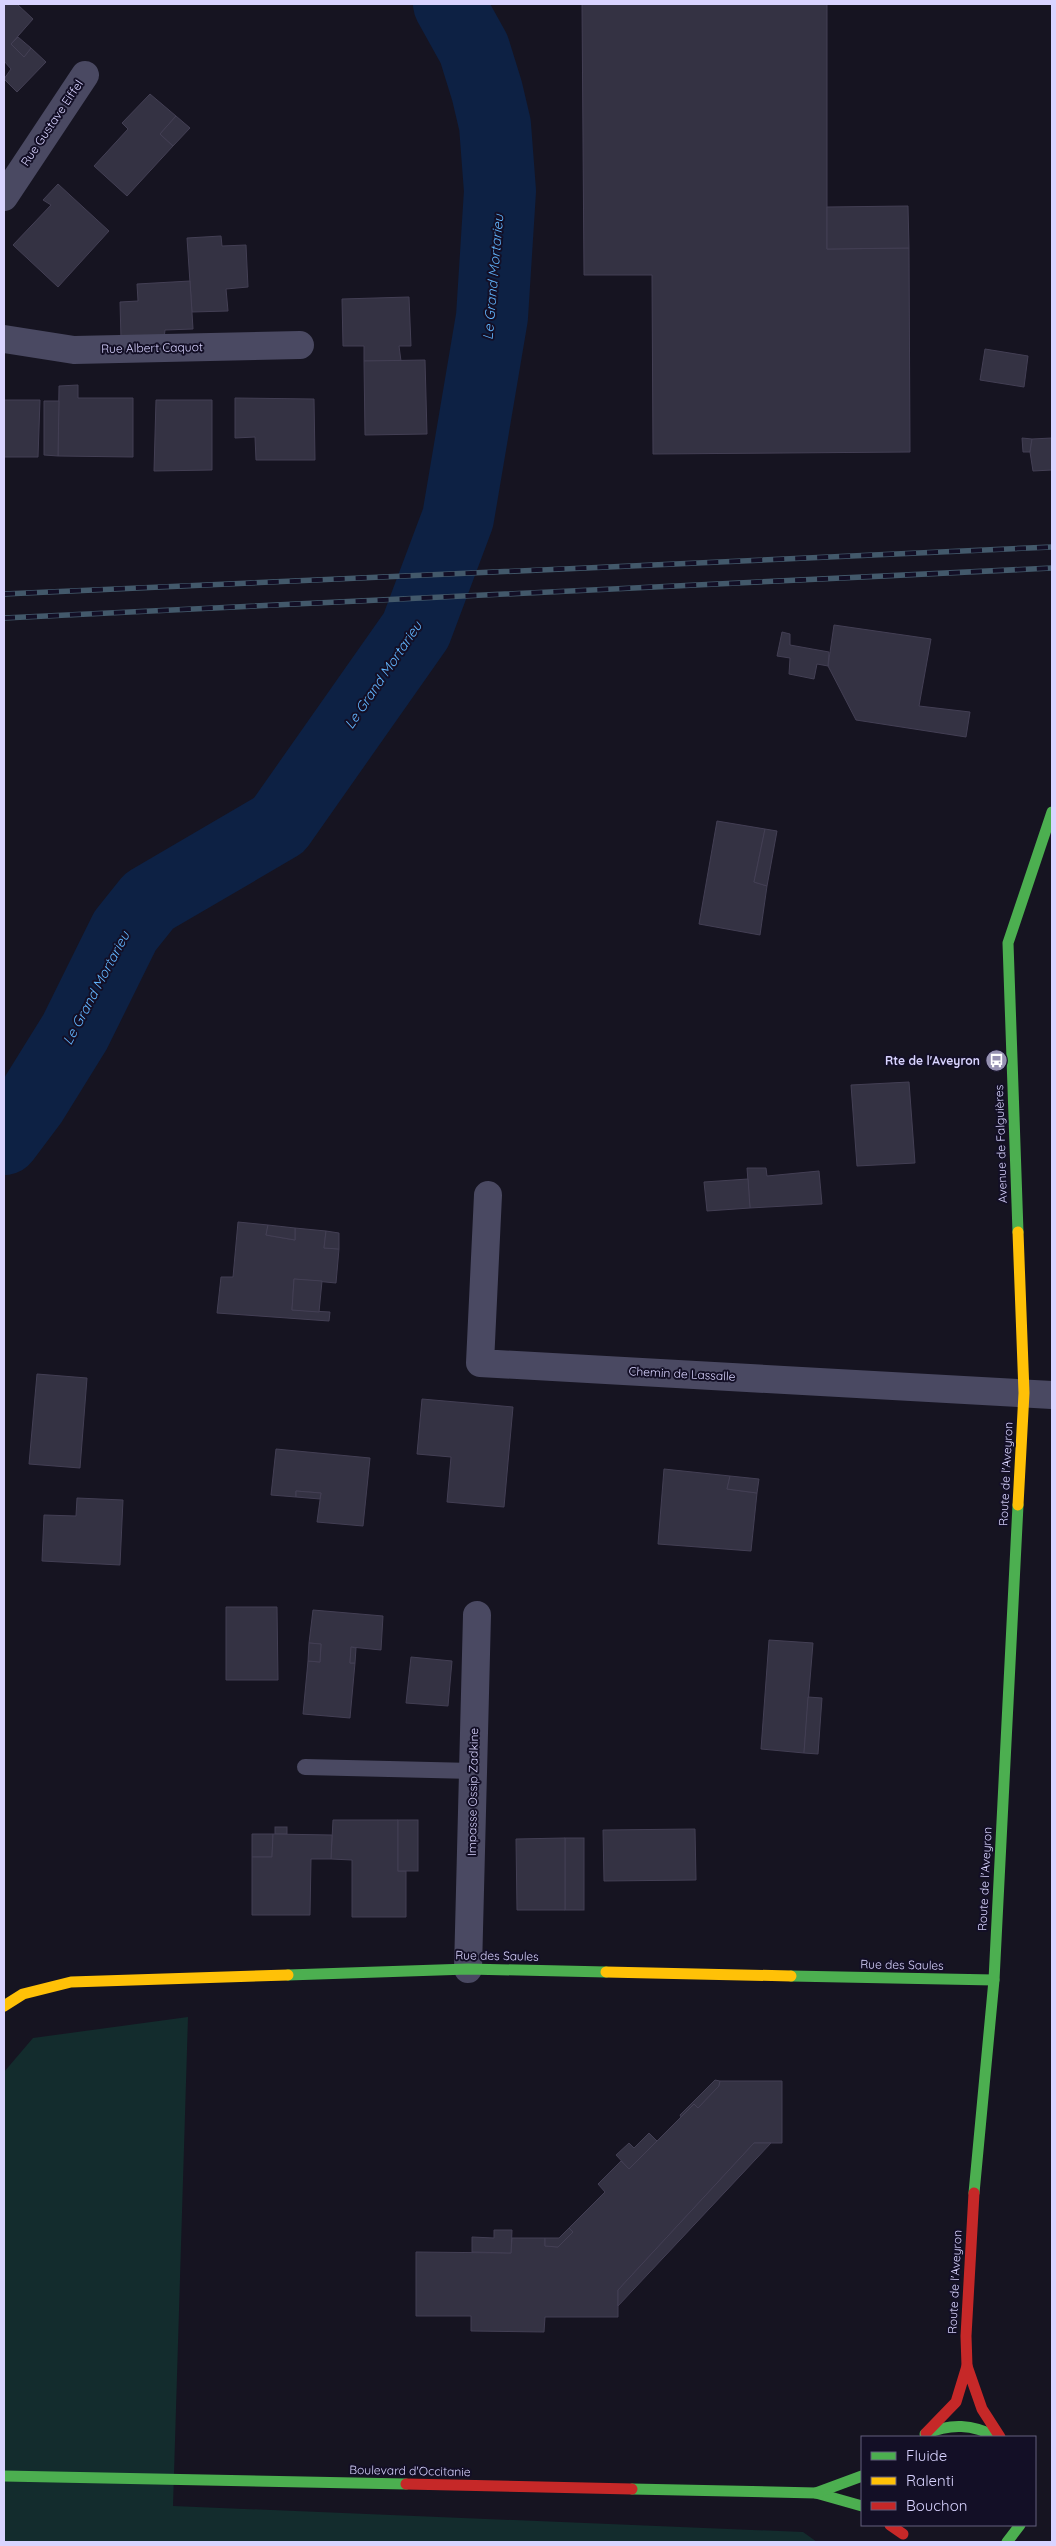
<svg xmlns="http://www.w3.org/2000/svg" width="1056" height="2546" font-family="Quicksand,sans-serif">
<style>
.green{fill:#132c2d}
.lines{fill:none;stroke-linecap:round;stroke-linejoin:round}
.river{stroke:#0d2144;stroke-width:72}
.building{fill:#343243;stroke:#433f54}
.lane{stroke:#4a4962;stroke-width:16}
.street{stroke:#4a4962;stroke-width:28}
.fast{stroke:#4caf50;stroke-width:11}
.slow{stroke:#ffc107;stroke-width:11}
.jam{stroke:#c62828;stroke-width:11}
.rail-casing{stroke:#43596b;stroke-width:5.5}
.rail{stroke:#130f26;stroke-width:4;stroke-dasharray:11;stroke-linecap:butt}
.labels{text-anchor:middle;stroke-width:4;stroke-linejoin:round;paint-order:stroke}
.street-label{font-size:12px;fill:#d9d4ff;stroke:#130f26}
.poi-label{font-size:12px;font-weight:bold;fill:#d9d4ff;stroke:#130f26;text-anchor:end}
.water-label{font-size:14px;font-style:italic;fill:#62b6ff;stroke:#130f26}
</style>
<rect width="100%" height="100%" fill="#161421"/>
<!-- green -->
<path class="green" d="M188 2017 173 2506 803 2532 817 2542H4V2072L33 2038Z"/>
<g class="lines">
<!-- river -->
<path class="river" d="M4 1139 31 1103 75 1032 125 931 149 901 279 825 416 630 458 518 492 317 500 191 495 125 487 91 474 49 449 4"/>
</g>
<!-- building -->
<g class="building">
<path d="M4 4H17L33 19 11 44 24 57 31 48 46 62 17 92 4 79 11 69 4 61Z"/>
<path d="M582 4H827V249L909 248 910 452 653 454 652 275H584Z"/>
<path d="M18 37 31 48 24 57 11 44Z"/>
<path d="M150 94 176 116 160 134 173 146 127 196 94 166 128 129 122 123Z"/>
<path d="M176 116 190 128 173 146 160 134Z"/>
<path d="M58 184 109 231 58 287 13 245 51 205 43 200Z"/>
<path d="M908 206 909 248 827 249V207Z"/>
<path d="M221 236 222 246 246 245 248 287 226 289 228 311 192 312 187 238Z"/>
<path d="M190 281 193 329 165 330 164 339H121L120 302 138 301 137 284Z"/>
<path d="M409 297 411 346H399L401 361H364V346H343L342 299Z"/>
<path d="M985 349 1028 356 1024 387 980 380Z"/>
<path d="M425 360 427 434 365 435 364 361Z"/>
<path d="M78 385V398H133V457L58 456 59 386Z"/>
<path d="M235 398 314 399 315 460H256L255 437 235 438Z"/>
<path d="M4 400H40L38 457H4Z"/>
<path d="M156 400H212V470L154 471Z"/>
<path d="M44 401H59L58 456 44 455Z"/>
<path d="M1022 438 1032 439 1030 452H1023Z"/>
<path d="M1052 438V470L1033 471 1030 452 1032 439Z"/>
<path d="M834 625 931 639 919 706 970 712 966 737 856 720 828 666Z"/>
<path d="M782 632 790 634V645L829 652 828 666 817 664 814 679 789 674 790 658 777 656Z"/>
<path d="M717 821 765 829 754 882 767 886 760 935 699 924Z"/>
<path d="M765 829 777 831 767 886 754 882Z"/>
<path d="M909 1082 915 1163 857 1166 851 1085Z"/>
<path d="M747 1168H766L767 1176 819 1171 822 1204 750 1208Z"/>
<path d="M748 1179 750 1208 707 1211 704 1182Z"/>
<path d="M238 1222 268 1225 266 1235 295 1240V1228L326 1231 324 1248 339 1249 336 1283 294 1279 292 1310 330 1312 329 1321 217 1313 221 1277H233Z"/>
<path d="M268 1225 295 1228V1240L266 1235Z"/>
<path d="M326 1231 339 1233V1249L324 1248Z"/>
<path d="M294 1279 322 1281 319 1312 292 1310Z"/>
<path d="M37 1374 87 1378 80 1468 29 1464Z"/>
<path d="M422 1399 513 1407 504 1507 447 1502 451 1457 417 1454Z"/>
<path d="M276 1449 370 1458 363 1526 317 1522 321 1493 296 1491V1497L271 1495Z"/>
<path d="M664 1469 730 1476 727 1489 757 1493 751 1551 658 1544Z"/>
<path d="M730 1476 759 1479 757 1493 727 1489Z"/>
<path d="M296 1491 321 1493 320 1499 296 1497Z"/>
<path d="M77 1498 123 1500 120 1565 42 1561 44 1515 76 1516Z"/>
<path d="M226 1607H277L278 1680H226Z"/>
<path d="M313 1610 383 1616 381 1650 351 1647 350 1663H355L350 1718 303 1714 308 1661 320 1662 321 1644 309 1643Z"/>
<path d="M769 1640 813 1643 804 1753 761 1749Z"/>
<path d="M309 1643 321 1644 320 1662 308 1661Z"/>
<path d="M351 1647 356 1648 355 1663H350Z"/>
<path d="M411 1657 452 1661 448 1706 406 1703Z"/>
<path d="M808 1697 822 1698 818 1754 804 1753Z"/>
<path d="M333 1820H398V1871H406V1917H352V1860L331 1859Z"/>
<rect x="398" y="1820" width="20" height="51"/>
<rect x="275" y="1827" width="12" height="7"/>
<path d="M695 1829 696 1880 604 1881 603 1830Z"/>
<path d="M252 1834H273L272 1857H252Z"/>
<path d="M273 1834 332 1835 331 1859H311L310 1915H252V1857H272Z"/>
<rect x="565" y="1838" width="19" height="72"/>
<path d="M565 1838V1910H517L516 1839Z"/>
<path d="M715 2080 720 2081 719 2086 698 2108 694 2104 681 2117 680 2115Z"/>
<path d="M720 2081H782V2143H754L618 2290V2317H545L544 2332 471 2331V2316H416V2252L511 2253 512 2238H545V2246L558 2247 573 2232 569 2228 605 2192 598 2184 621 2161 629 2169 694 2104 698 2108 719 2086Z"/>
<path d="M649 2133 657 2141 629 2169 616 2155 629 2143 634 2148Z"/>
<path d="M754 2143H771L618 2306V2290Z"/>
<path d="M569 2228 573 2232 558 2247 545 2246V2238H559Z"/>
<path d="M494 2230H512L511 2253 472 2252V2237L494 2238Z"/>
</g>
<g class="lines">
<!-- lane -->
<path class="lane" d="M305 1767 473 1771"/>
<!-- street -->
<g class="street">
<path d="M4 197 85 75"/>
<path d="M4 339 74 350 300 345"/>
<path d="M488 1195 480 1363 1052 1395"/>
<path d="M468 1969 477 1615"/>
</g>
<!-- fast -->
<g class="fast">
<path d="M1018 1232 1008 943 1052 812"/>
<path d="M288 1975 468 1969 606 1972"/>
<path d="M791 1976 994 1980"/>
<path d="M974 2193 994 1980 1018 1505"/>
<path d="M925 2434C951 2423 972 2424 997 2437"/>
<path d="M4 2476 406 2484"/>
<path d="M632 2489 816 2493 862 2506"/>
<path d="M816 2493 862 2476"/>
<path d="M1007 2542 1020 2525"/>
</g>
<!-- slow -->
<g class="slow">
<path d="M1018 1232 1024 1393 1018 1505"/>
<path d="M606 1972 791 1976"/>
<path d="M4 2006 23 1994 71 1982 288 1975"/>
</g>
<!-- jam -->
<g class="jam">
<path d="M967 2366 966 2336 974 2193"/>
<path d="M926 2433 956 2402 967 2366 982 2409 1000 2437"/>
<path d="M406 2484 632 2489"/>
<path d="M890 2525 903 2534"/>
</g>
<defs>
<g id="rail">
<path d="M4 594 1052 547"/>
<path d="M4 618 1052 568"/>
</g>
</defs>
<!-- rail casing -->
<use href="#rail" class="rail-casing"/>
<!-- rail -->
<use href="#rail" class="rail"/>
</g>
<!-- icons -->
<defs>
<symbol id="bus-disc" viewBox="-11 -11 22 22"><circle r="9.5" fill="#9591b1" stroke="#130f26"/><path d="M-5-6H5V4H4V6H2V4H-2V6H-4V4H-5ZM-3.5-4V0h7V-4ZM-3.5 1.2v1.5H-2V1.2ZM2 1.2v1.5H3.5V1.2Z" fill="#fff"/></symbol>
</defs>
<g fill-rule="evenodd">
<use href="#bus-disc" x="984" y="1048" width="25" height="25"/>
</g>
<g class="labels">
<!-- street labels -->
<g class="street-label">
<text transform="translate(52 123) rotate(-56)" y="4">Rue Gustave Eiffel</text>
<text transform="translate(152 348) rotate(-1)" y="4">Rue Albert Caquot</text>
<text transform="translate(1001 1144) rotate(-92)" y="4">Avenue de Falguières</text>
<text transform="translate(682 1374) rotate(3)" y="4">Chemin de Lassalle</text>
<text transform="translate(1006 1474) rotate(-87)" y="4">Route de l'Aveyron</text>
<text transform="translate(473 1792) rotate(-89)" y="4">Impasse Ossip Zadkine</text>
<text transform="translate(985 1879) rotate(-87)" y="4">Route de l'Aveyron</text>
<text transform="translate(497 1956) rotate(1)" y="4">Rue des Saules</text>
<text transform="translate(902 1965) rotate(1)" y="4">Rue des Saules</text>
<text transform="translate(955 2282) rotate(-87)" y="4">Route de l'Aveyron</text>
<text transform="translate(410 2471) rotate(1)" y="4">Boulevard d'Occitanie</text>
</g>
<!-- poi labels -->
<g class="poi-label">
<text x="980" y="1065">Rte de l'Aveyron</text>
</g>
<!-- water labels -->
<g class="water-label">
<text transform="translate(493 277) rotate(-85)" y="5">Le Grand Mortarieu</text>
<text transform="translate(383 675) rotate(-56)" y="5">Le Grand Mortarieu</text>
<text transform="translate(96 988) rotate(-62)" y="5">Le Grand Mortarieu</text>
</g>
</g>
<!-- border -->
<rect width="1056" height="2546" fill="none" stroke="#d9d4ff" stroke-width="10"/>
<!-- legend -->
<rect x="861" y="2436" width="175" height="90" fill="#130f26" stroke="#625e7d"/>
<rect x="871" y="2452" width="25" height="8" fill="#4caf50" stroke="#625e7d"/>
<text x="906" y="2461" font-size="15" fill="#d9d4ff">Fluide</text>
<rect x="871" y="2477" width="25" height="8" fill="#ffc107" stroke="#625e7d"/>
<text x="906" y="2486" font-size="15" fill="#d9d4ff">Ralenti</text>
<rect x="871" y="2502" width="25" height="8" fill="#c62828" stroke="#625e7d"/>
<text x="906" y="2511" font-size="15" fill="#d9d4ff">Bouchon</text>
</svg>
